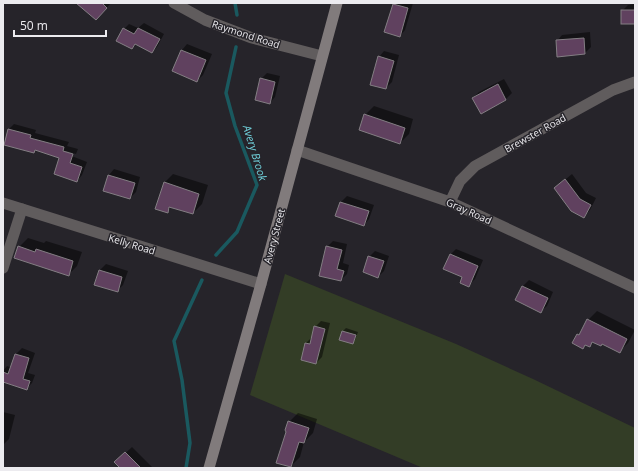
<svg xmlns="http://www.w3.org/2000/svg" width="638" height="471" font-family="'Open Sans',sans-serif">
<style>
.green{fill:#333d26}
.shadow{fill:#0007}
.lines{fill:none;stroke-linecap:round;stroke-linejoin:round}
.stream{stroke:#1a595f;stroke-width:3.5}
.building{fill:#60415f;stroke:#837e83}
.minor{stroke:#605c5d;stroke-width:11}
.tertiary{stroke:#605c5d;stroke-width:11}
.secondary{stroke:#817b7c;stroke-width:11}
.labels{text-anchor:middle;stroke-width:3;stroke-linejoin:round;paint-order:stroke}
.street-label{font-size:10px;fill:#ecebef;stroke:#26242a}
.water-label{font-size:11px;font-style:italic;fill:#71d2dc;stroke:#26242a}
</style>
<rect width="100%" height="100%" fill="#26242a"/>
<!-- green -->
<path class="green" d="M285 274 456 344 533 379 635 428V468H423L250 395Z"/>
<!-- shadow -->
<g class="shadow">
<path d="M78 3H111L102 13Z"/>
<path d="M395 3H413L405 30 400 36 394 4Z"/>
<path d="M635 4V23L622 11 628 5Z"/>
<path d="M144 23 164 34 157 47 152 52 137 44 132 48 124 29 129 24 138 28Z"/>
<path d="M590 32 591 47 585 53 558 56 557 41 562 35Z"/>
<path d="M187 44 212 54 203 75 197 81 182 50Z"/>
<path d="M384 51 399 55 392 82 386 88 379 57Z"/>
<path d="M267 73 280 76 275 97 270 103 261 79Z"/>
<path d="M504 79 512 93 506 99 481 112 473 98 479 92Z"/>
<path d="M374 106 413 119 409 134 400 143 365 115Z"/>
<path d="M14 124 36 130 35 133 69 142 67 146 78 149 76 154 66 151 64 153 87 162 82 175 77 181 61 157 36 149 33 152 9 129Z"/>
<path d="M114 169 140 177 136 192 130 198 104 190 109 175Z"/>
<path d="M173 174 208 185 202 204 193 213 172 207 167 211 164 183Z"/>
<path d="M572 174 586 193 596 198 590 210 584 216 555 188Z"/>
<path d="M347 196 374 205 369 219 364 225 341 202Z"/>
<path d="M28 238 44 243 46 241 82 252 77 266 68 275 19 247Z"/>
<path d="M333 241 347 244 343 263 349 265 347 274 341 280 327 247Z"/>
<path d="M456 249 483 260 475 279 469 285 450 255Z"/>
<path d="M375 251 389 256 384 271 378 277 369 257Z"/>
<path d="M106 264 128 271 123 285 117 291 100 270Z"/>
<path d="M529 280 553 292 547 306 541 311 516 300 523 286Z"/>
<path d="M597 311 635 330 628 343 619 352 602 343 594 341 589 346 587 344 583 348 578 335 584 329 588 320Z"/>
<path d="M321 321 330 323 322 357 316 363 306 343 312 337 315 327Z"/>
<path d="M346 328 358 332 355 340 352 343 340 339 343 331Z"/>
<path d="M22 348 35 353 28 373 35 375 32 383 26 389 3 381V371L7 366 12 368 16 354Z"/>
<path d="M3 412 15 415 9 439 3 445Z"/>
<path d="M298 413 317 419 313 433 304 442 300 457 291 466 287 432 289 422Z"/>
<path d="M132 447 153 468H121L116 462Z"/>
</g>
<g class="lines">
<!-- stream -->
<g class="stream">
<path d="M235 3 237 15"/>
<path d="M216 255 237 232 257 185 235 126 226 93 236 47"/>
<path d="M186 468 190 443 182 380 174 341 202 280"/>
</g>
</g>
<!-- building -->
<g class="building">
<path d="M76 3H102L107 8 96 20Z"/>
<path d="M393 4 408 8 400 37 384 32Z"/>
<rect x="621" y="10" width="14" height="14"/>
<path d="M123 28 134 34 138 28 160 39 152 53 135 44 132 49 116 41Z"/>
<path d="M584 38 585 54 557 57 556 40Z"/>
<path d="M181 50 206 60 197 82 172 71Z"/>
<path d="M378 56 394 61 386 89 370 85Z"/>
<path d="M260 78 275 82 270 104 255 100Z"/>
<path d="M498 84 506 100 481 114 472 98Z"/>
<path d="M364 114 405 128 400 144 359 130Z"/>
<path d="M8 129 31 135 30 138 64 147 63 151 73 154 70 163 82 167 77 182 54 174 59 158 35 150 34 153 4 145Z"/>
<path d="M108 175 135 183 130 199 103 191Z"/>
<path d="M565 179 580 199 591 205 584 218 571 211 554 188Z"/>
<path d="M164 182 199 194 193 214 169 207 168 213 155 209Z"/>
<path d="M340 202 369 211 364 226 335 216Z"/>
<path d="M18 246 35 252 36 249 73 261 69 276 14 258Z"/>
<path d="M326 246 342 250 337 269 344 271 341 281 319 276Z"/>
<path d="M450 254 478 266 469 287 460 283 462 277 443 269Z"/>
<path d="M368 256 384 261 378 278 363 272Z"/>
<path d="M99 270 122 277 118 292 94 285Z"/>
<path d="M522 286 548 298 541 313 515 300Z"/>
<path d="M587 319 627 339 620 353 602 344 601 346 592 342 590 347 585 345 583 349 572 343 577 334 579 335Z"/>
<path d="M314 326 325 329 316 364 301 360 305 343 310 344Z"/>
<path d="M342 331 356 335 353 344 339 340Z"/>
<path d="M15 354 29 358 23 379 30 381 27 390 3 382V372L8 374Z"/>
<path d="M288 421 309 428 304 443 299 442 291 467 276 463 286 432 285 430Z"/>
<path d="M125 452 141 468H120L114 462Z"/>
</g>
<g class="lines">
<!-- minor -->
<g class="minor">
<path d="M174 3 205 20 252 38 322 56"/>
<path d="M297 150 450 202 635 288"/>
<path d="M450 202 460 181 475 166 613 90 635 82"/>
<path d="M3 268 22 209"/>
</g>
<!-- tertiary -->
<path class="tertiary" d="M3 203 261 284"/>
<!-- secondary -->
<path class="secondary" d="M209 468 261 284 337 3"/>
</g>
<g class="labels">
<!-- street labels -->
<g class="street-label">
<text transform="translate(246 34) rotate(18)" y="4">Raymond Road</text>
<text transform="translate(535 133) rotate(-29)" y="4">Brewster Road</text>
<text transform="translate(469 211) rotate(24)" y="4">Gray Road</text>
<text transform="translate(274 236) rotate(-75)" y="4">Avery Street</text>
<text transform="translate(132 244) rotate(17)" y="4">Kelly Road</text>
</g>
<!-- water labels -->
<g class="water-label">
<text transform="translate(255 153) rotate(73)" y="4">Avery Brook</text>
</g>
</g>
<!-- border -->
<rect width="638" height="471" fill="none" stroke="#ecebef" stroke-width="8"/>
<!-- scale -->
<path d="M14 30v6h92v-6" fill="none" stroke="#ecebef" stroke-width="2"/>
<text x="20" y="30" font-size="12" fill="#ecebef" stroke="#26242a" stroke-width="3" paint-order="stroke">50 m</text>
</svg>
